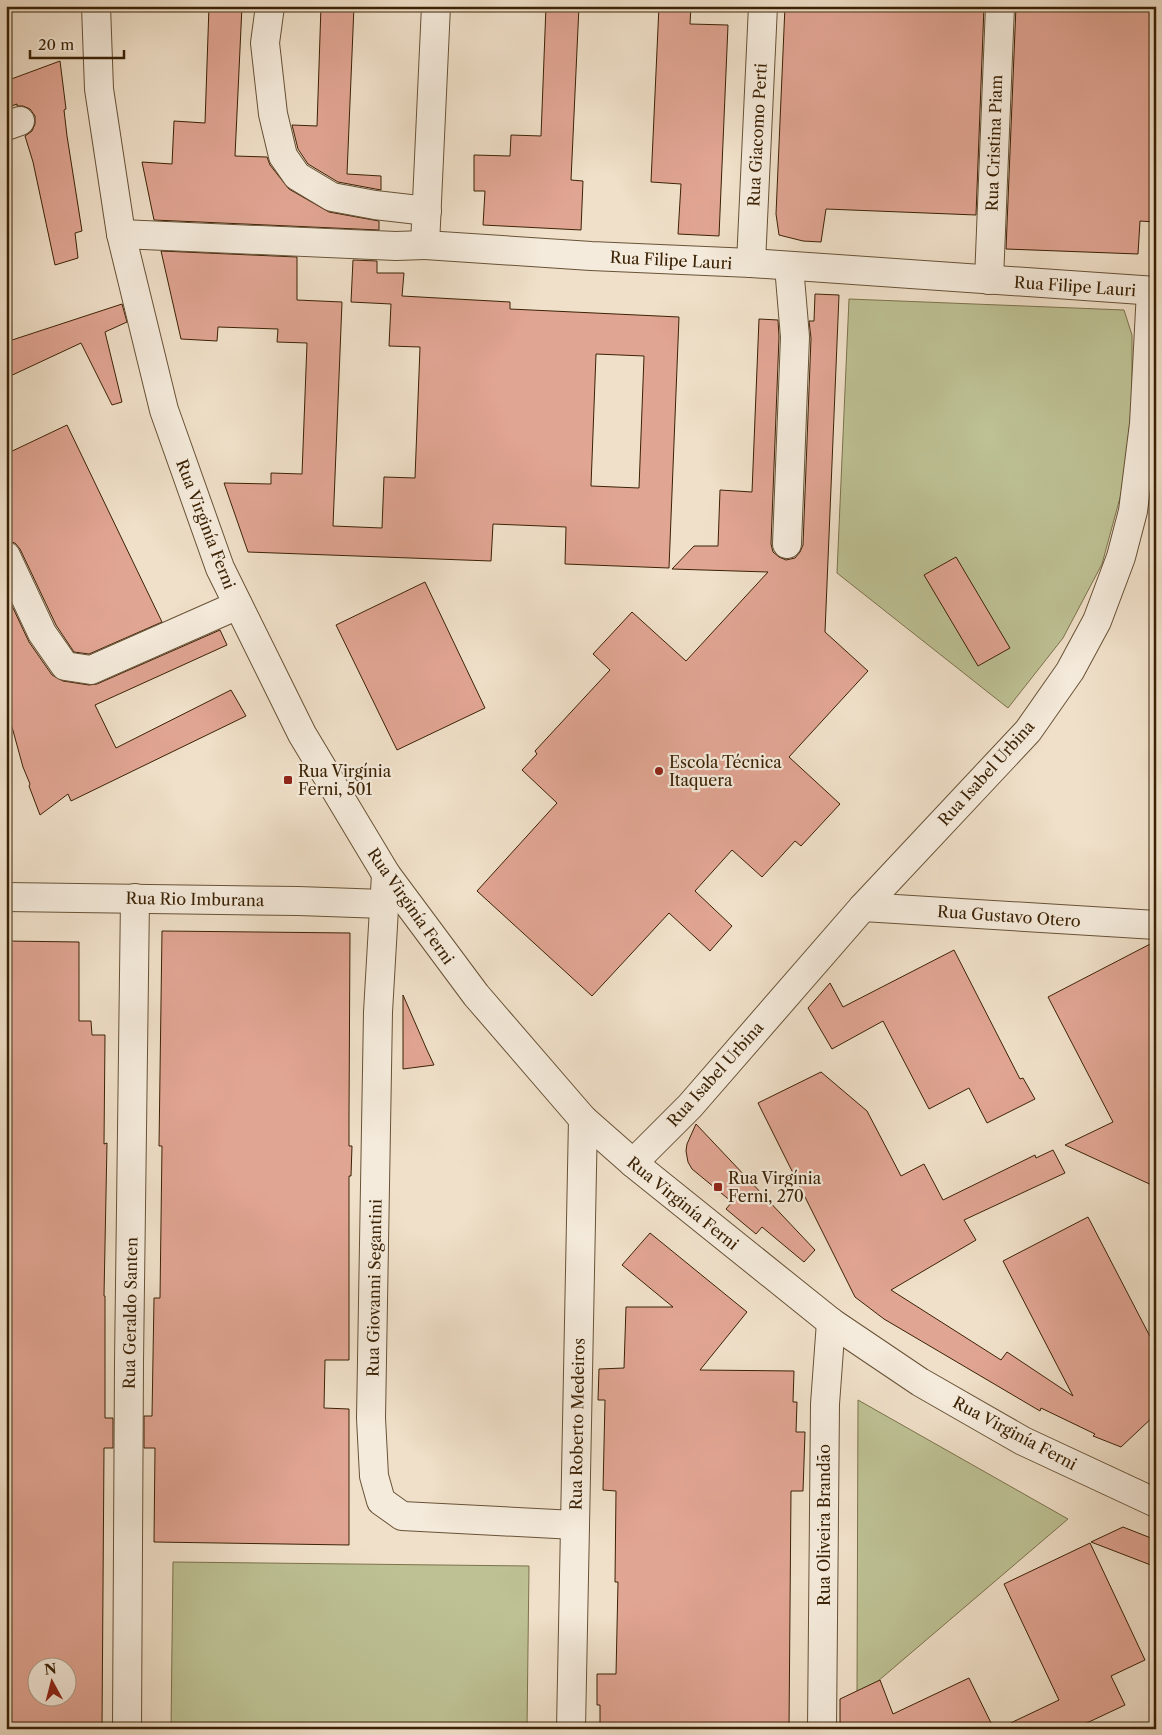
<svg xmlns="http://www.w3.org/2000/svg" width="1162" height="1735" font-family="'Libre Caslon Text',serif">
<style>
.green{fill:#bdc194;stroke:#7c724c}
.building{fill:#e1a593;stroke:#3b2205;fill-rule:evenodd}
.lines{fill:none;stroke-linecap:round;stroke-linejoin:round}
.minor-casing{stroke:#685236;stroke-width:30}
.minor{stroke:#f5ebdc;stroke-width:28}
.poi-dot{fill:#8f2418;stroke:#f5ebdc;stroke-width:2}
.labels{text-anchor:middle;stroke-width:4.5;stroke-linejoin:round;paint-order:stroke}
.street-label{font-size:16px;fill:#3b2205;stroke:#f5ebdc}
.poi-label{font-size:16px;fill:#3b2205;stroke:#f5ebdc;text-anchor:start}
</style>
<rect width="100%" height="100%" fill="#f0e0c9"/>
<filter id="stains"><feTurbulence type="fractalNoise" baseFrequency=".004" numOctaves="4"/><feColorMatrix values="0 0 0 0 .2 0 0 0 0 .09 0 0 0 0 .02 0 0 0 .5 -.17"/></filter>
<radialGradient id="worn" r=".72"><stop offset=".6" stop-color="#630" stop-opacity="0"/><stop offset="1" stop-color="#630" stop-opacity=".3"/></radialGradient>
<!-- green -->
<g class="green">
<path d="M849 299 1124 310 1132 335V400L1124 483 1102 564 1063 638 1008 708 837 573Z"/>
<path d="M858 1400 1068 1519 857 1699Z"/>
<path d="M173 1562 529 1566 527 1729H171Z"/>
</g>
<!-- building -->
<g class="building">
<path d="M209 6H242L235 156 267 157 270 165 289 189 329 212 379 221V230L154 220 142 162 172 164 174 121 205 123Z"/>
<path d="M321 6H354L347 174 381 176V190L338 182 308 164 298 149 292 125 317 126Z"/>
<path d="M546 6H579L571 180 583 181 581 230 483 225 485 191H474V155L510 156 511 135 541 136Z"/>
<path d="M659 6H691L690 24 728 25 719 236 678 234 681 184 651 182Z"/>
<path d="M785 6H984L976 215 826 209 821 242 803 241 779 235 776 214Z"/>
<path d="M1016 6H1156V222L1140 221 1138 254 1006 249Z"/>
<path d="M60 61 66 109 64 110 67 136 82 231 75 233 78 258 55 265 33 162 25 136 32 131 35 124V116L30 109 23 106H17V104L6 108V81Z"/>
<path d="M161 251 297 257V300L342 302 333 526 382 528 384 477 415 478 420 347 389 346 391 304 351 302 353 260 377 261V273H404L402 296 510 302V309L679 317 669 568 565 564 566 527 493 524 491 561 248 552 224 483 271 484V473L302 474 307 343 277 342 278 329 218 327 217 341 181 339ZM596 354 644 356 639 488 591 486Z"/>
<path d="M815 294 839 295 825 632 868 671 789 757 840 804 801 846 795 841 762 877 732 850 695 891 732 926 710 951 669 913 592 996 477 891 557 803 522 770 537 754 535 751 610 670 593 654 632 612 686 661 768 572 672 569 694 546H718L720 490 752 492 759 319 778 320 779 337 771 544 773 552 779 557 786 560 795 558 800 552 803 545 811 338 809 321H814Z"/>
<path d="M122 304 127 322 105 332 122 402 112 405 81 343 6 378V342Z"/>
<path d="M67 425 162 622 89 654 74 652 56 625 20 549 15 543 6 541V454Z"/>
<path d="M956 557 1010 648 978 666 924 575Z"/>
<path d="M425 582 485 708 397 750 336 625Z"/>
<path d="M6 593 29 642 52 675 63 681 89 685 97 684 220 630 227 645 95 705 116 748 231 690 246 716 71 801 68 794 40 815 29 786 30 784 23 767 12 727 6 715Z"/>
<path d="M162 931 350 933 349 1116V1146H352L351 1176H349V1360H325L324 1408 349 1409V1545L154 1542 155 1448H144V1416H152L154 1298H160L162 1146H159Z"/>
<path d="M6 941 79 942V1021H91L92 1035H105L104 1144 107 1143 104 1296H105V1418H113V1448H104L102 1729H6ZM38 1668H68V1698H38Z"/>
<path d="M1156 941V1187L1065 1145 1113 1122 1048 997Z"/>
<path d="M954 950 1020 1079 1023 1078 1035 1099 987 1123 969 1088 929 1109 883 1021 832 1049 808 1008 830 983 843 1007Z"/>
<path d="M403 995 427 1050 434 1065 403 1069Z"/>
<path d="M821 1072 867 1111 901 1176 924 1164 943 1200 1035 1155 1036 1158 1053 1150 1065 1173 964 1220 976 1240 891 1290 1001 1360 1007 1352 1073 1396 1003 1261 1088 1217 1156 1348V1414L1121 1447 1093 1436 1095 1434 1041 1408 1040 1411 884 1319 855 1297 758 1103Z"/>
<path d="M696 1124 815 1250 804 1262 762 1227 756 1234 726 1209 732 1202 692 1169 688 1162 686 1151 687 1144Z"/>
<path d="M650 1233 747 1312 700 1370 794 1371 793 1402H797L796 1432H805L803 1491H791L789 1729H600V1705H597V1674H616L618 1582H615L616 1491 603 1490 605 1400H598L599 1369 624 1368 626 1307H673L622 1265Z"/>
<path d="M1123 1527 1156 1540V1567L1091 1542Z"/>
<path d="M1090 1543 1145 1660 1111 1676 1125 1705 1074 1729H998L1059 1700 1004 1584Z"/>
<path d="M969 1678 994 1729H840V1699L880 1680 893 1714Z"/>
</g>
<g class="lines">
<defs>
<g id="minor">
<path d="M96 6 99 89 121 234 164 410 220 568 302 734 386 874 476 995 583 1119 633 1163 831 1322 920 1382 1023 1441 1156 1503"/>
<path d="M270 6 265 43 273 114 283 156 297 176 332 197 375 205 427 211"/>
<path d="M436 6 425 245 591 256 751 263 1156 291"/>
<path d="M6 126 20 121"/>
<path d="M121 234 396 246 425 245"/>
<path d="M751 263 763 6"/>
<path d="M989 280 1000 6"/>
<path d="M787 544 795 337 789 266"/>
<path d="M6 556 42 633 65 666 91 670 238 605"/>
<path d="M386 874 378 1012 371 1418 374 1476 381 1501 402 1516 575 1525"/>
<path d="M6 897 298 901 384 904"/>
<path d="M863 907 1156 925"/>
<path d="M633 1163 690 1106 863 907 1028 731 1070 671 1097 621 1121 557 1133 511 1144 424 1151 291"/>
<path d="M127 1729 129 1362 135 898"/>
<path d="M571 1729 583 1119"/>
<path d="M822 1729 825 1404 831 1322"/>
</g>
</defs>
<!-- minor casing -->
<use href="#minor" class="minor-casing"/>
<!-- minor -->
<use href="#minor" class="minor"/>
</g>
<!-- markers -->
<g class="poi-dot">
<circle cx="659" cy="771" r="5"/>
<rect x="283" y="775" width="10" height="10" rx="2.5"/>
<rect x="713" y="1182" width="10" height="10" rx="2.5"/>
</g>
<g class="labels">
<!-- street labels -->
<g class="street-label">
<text transform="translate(757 135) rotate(-87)" y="6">Rua Giacomo Perti</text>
<text transform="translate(994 143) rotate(-88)" y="6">Rua Cristina Piam</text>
<text transform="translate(671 260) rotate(3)" y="6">Rua Filipe Lauri</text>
<text transform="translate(1075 286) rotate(4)" y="6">Rua Filipe Lauri</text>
<text transform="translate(206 524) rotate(69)" y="6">Rua Virginía Ferni</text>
<text transform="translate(986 773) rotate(-48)" y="6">Rua Isabel Urbina</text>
<text transform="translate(195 899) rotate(1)" y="6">Rua Rio Imburana</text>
<text transform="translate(411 906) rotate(55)" y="6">Rua Virginía Ferni</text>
<text transform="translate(1009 916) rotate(4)" y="6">Rua Gustavo Otero</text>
<text transform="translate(715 1074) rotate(-48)" y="6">Rua Isabel Urbina</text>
<text transform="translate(683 1203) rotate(39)" y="6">Rua Virginía Ferni</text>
<text transform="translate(374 1288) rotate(-89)" y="6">Rua Giovanni Segantini</text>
<text transform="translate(130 1313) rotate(-89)" y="6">Rua Geraldo Santen</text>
<text transform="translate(577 1424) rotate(-89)" y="6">Rua Roberto Medeiros</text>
<text transform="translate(1015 1433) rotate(28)" y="6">Rua Virginía Ferni</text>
<text transform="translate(824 1525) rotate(-90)" y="6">Rua Oliveira Brandão</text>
</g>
<!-- poi labels -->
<g class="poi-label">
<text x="669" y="768">Escola Técnica<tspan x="669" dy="18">Itaquera</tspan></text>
<text x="298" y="777">Rua Virgínia<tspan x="298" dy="18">Ferni, 501</tspan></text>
<text x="728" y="1184">Rua Virgínia<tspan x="728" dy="18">Ferni, 270</tspan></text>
</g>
</g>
<!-- margin -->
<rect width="1162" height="1735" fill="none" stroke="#f0e0c9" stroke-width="25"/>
<rect x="8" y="8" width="1147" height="1720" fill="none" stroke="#3b2205" stroke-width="2.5"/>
<rect x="12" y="12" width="1137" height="1710" fill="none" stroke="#3b2205"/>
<!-- north arrow -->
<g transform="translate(52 1682) rotate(353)"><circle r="24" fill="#f5ebdc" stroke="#ab9b86"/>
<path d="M0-4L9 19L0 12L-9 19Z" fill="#8f2418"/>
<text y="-8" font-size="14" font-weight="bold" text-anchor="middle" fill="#3b2205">N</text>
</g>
<!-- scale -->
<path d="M30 50v8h94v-8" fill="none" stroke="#3b2205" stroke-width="2.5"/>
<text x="38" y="50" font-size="15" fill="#3b2205" stroke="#f5ebdc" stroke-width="4" paint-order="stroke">20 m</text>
<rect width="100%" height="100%" filter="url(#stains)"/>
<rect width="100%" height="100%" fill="url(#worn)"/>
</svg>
